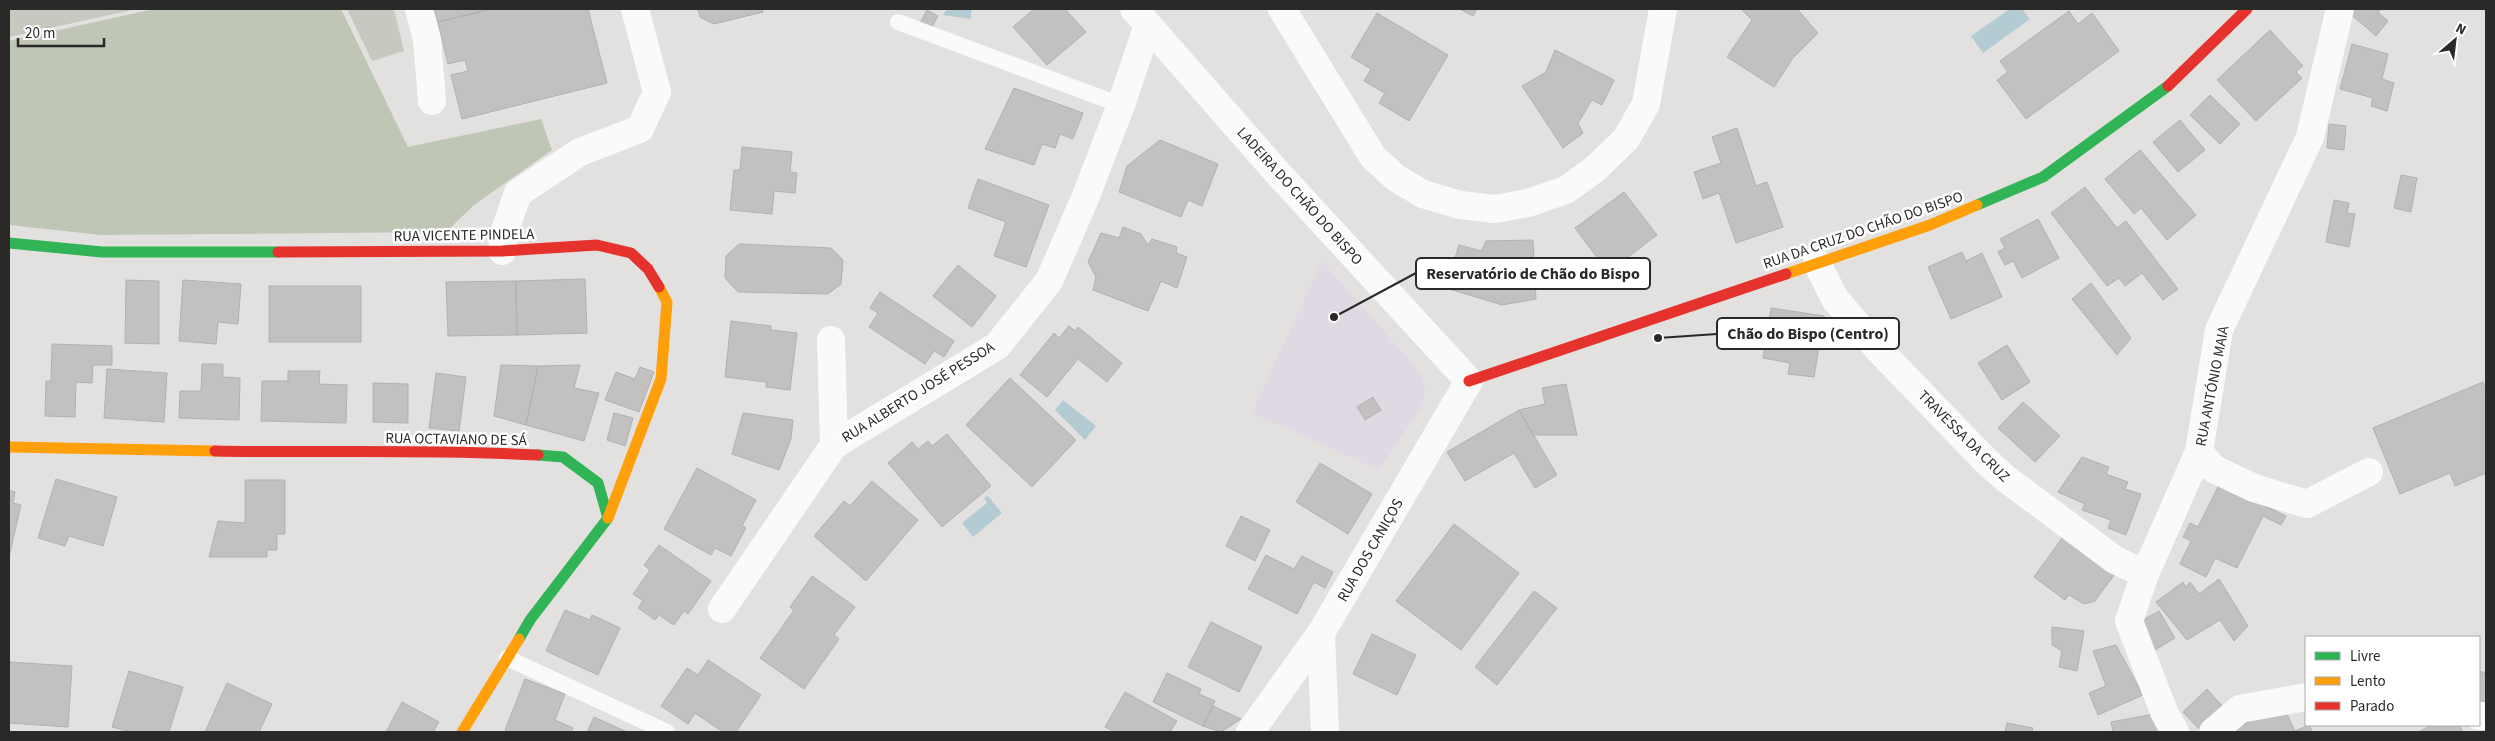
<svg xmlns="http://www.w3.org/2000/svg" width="2495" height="741" font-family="'Source Sans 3',sans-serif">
	<rect width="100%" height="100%" fill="#e3e1df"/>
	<path fill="#e0d9e3" d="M1322,261L1421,373L1425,389L1424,403L1379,470L1252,413Z"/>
	<path fill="#c6c9bf" d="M9,9H137L9,37Z
		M347,9H394L404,51L372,61Z"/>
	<path fill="#bfc6b6" d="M154,9H341L408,147L541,119L552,150L474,205L446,232L101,235L9,225V41Z"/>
	<path fill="#b3cbd3" d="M947,9H971V19L943,15Z
		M2010,9H2022L2030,19L1983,53L1971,36Z
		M1063,400L1096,426L1085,440L1055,410Z
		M988,496L1002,513L973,537L962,523L987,503L984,498Z"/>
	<path fill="#c3c1c0" stroke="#b3b1b0" d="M434,9H491L438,22Z
		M491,9H588L607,83L462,119L451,75L468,71L465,60L448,64L438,22Z
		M698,9H762L763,12L714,24L700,17Z
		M1034,9H1065L1086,32L1047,65L1013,27Z
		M1460,9H1477L1473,16Z
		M1741,9H1797L1818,33L1793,58L1774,87L1727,57L1752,20Z
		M2352,9H2379L2380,10L2366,27L2350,14Z
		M927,10L938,16L931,29L919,25Z
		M2069,11L2078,24L2092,13L2119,51L2026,119L1997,80L2008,72L2000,61Z
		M1377,13L1448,55L1409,121L1379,103L1385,93L1364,81L1371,69L1351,57Z
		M2379,13L2388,21L2376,36L2367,28Z
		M2270,30L2303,66L2296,72L2302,78L2256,121L2217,80Z
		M2352,44L2388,54L2382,79L2394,83L2387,111L2371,106L2373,98L2340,89Z
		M1555,50L1614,80L1602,105L1592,100L1578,123L1583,133L1563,148L1522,86L1546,72Z
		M1014,88L1083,113L1073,139L1060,134L1055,148L1042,144L1034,165L985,149Z
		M2210,95L2240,124L2220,144L2190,115Z
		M2180,120L2205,150L2178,172L2153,142Z
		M2329,124L2346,126L2344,150L2327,148Z
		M1737,128L1756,186L1767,182L1783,227L1736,243L1719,193L1703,199L1694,172L1721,163L1712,137Z
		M1160,140L1218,164L1202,206L1188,200L1181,217L1119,192L1127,166Z
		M742,147L792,152L790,172L797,173L795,193L774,191L772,214L730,210L734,170H740Z
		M2140,150L2196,215L2167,240L2141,208L2134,214L2105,179Z
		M2401,175L2417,178L2411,212L2394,208Z
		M978,179L1049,205L1026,267L994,256L1006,222L968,208Z
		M2085,187L2117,228L2126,221L2178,289L2163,300L2142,273L2125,286L2119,278L2107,286L2051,213Z
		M1624,192L1657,235L1608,272L1575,228Z
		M2334,200L2349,203L2347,213L2355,214L2349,247L2326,242Z
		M2038,219L2059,258L2022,278L2013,261L2005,265L1998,252L2005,248L2000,239Z
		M1123,227L1141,234L1148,245L1152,239L1177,247L1176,253L1187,257L1177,288L1161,281L1148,311L1093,290L1096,277L1088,262L1101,233L1119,238Z
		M1533,240L1536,299L1502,305L1446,288L1459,245L1481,251L1486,241Z
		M739,244L831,248L843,260L841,284L828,294L738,292L725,278L726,256Z
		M1962,252L1966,261L1982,253L2002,297L1951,319L1928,267Z
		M958,265L996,296L972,327L933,296Z
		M585,279L587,333L517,335L516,281Z
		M126,280L159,281V344L125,343Z
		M183,280L241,284L238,324L218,322L216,344L179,341Z
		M516,281L517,335L448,336L446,282Z
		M2091,283L2131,338L2117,355L2072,299Z
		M269,286H361V342H269Z
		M880,292L954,341L944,357L934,351L925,364L869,327L878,313L870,308Z
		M1771,308L1824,316L1814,377L1788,374L1790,363L1763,358Z
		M731,321L771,326V330L797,333L790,390L766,387V382L725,377Z
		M1069,326L1075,331L1078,327L1122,363L1107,382L1078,359L1047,397L1020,375L1054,333L1059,338Z
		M52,344L112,346V365H93L92,383L76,382L75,417L45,416L46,381H51Z
		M2007,345L2030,382L2002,400L1978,363Z
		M202,364H223V377L240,378L239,420L179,418L180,391H201Z
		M501,365L538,366L526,425L494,416Z
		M580,365L574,388L599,393L584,441L526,425L538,366Z
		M640,367L654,372L639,412L605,400L616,372L635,379Z
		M107,369L167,373L164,422L104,418Z
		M288,371H320L319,384L347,385L346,423L261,421L262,381H288Z
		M436,373L466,377L459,431L429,428Z
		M1010,378L1076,440L1032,487L966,425Z
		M2483,382L2486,390V473L2455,486L2450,473L2400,494L2373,428Z
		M373,383L408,384V423L373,422Z
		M1566,384L1577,435H1533L1519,410L1545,404L1542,388Z
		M1373,397L1381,410L1365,420L1357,407Z
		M2023,402L2060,436L2035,462L1998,428Z
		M1519,410L1557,475L1535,488L1514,453L1465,481L1447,452Z
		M614,413L633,418L625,446L607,440Z
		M743,413L793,420L791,439L779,470L732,454Z
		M947,434L991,486L942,527L888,463L912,442L918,449L928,441L932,446Z
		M2082,457L2109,467L2106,474L2128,482L2125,489L2141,494L2126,535L2108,528L2111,520L2082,510L2085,504L2058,492Z
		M1320,463L1372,494L1348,534L1296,502Z
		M697,468L756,500L742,526L746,528L731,556L715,548L711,555L664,529Z
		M56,479L117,497L103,546L69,536L65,546L38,538Z
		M245,480H285V534H277V550H267V557H209L218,521L245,523Z
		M872,481L918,520L866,581L814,536L844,501L850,506Z
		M2220,483L2286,516L2281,525L2263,516L2237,568L2215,558L2206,577L2180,564L2191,541L2183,537L2190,523L2198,527Z
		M9,490L15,492L13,503L21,505L9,557Z
		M1241,516L1270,530L1255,561L1226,546Z
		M1454,524L1519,573L1461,650L1396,601Z
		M2065,534L2117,571L2095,601L2084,604L2069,595L2065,600L2034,577Z
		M659,545L711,581L688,614L684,611L674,625L659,615L655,620L638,608L643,601L633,594L650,570L644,565Z
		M1266,555L1294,569L1302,556L1333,572L1325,588L1314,582L1297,614L1248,589Z
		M812,576L855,607L834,635L839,639L804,689L760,658L794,610L790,607Z
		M2219,579L2248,626L2234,641L2220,620L2187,640L2156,602L2183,582L2186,587L2190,582L2199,594Z
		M1534,591L1557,608L1497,685L1475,667Z
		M565,610L590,620L592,615L620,628L598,675L546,651Z
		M2159,611L2175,638L2155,650L2139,622Z
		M1211,622L1262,647L1239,692L1188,667Z
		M2052,627L2084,631L2077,671L2059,667L2062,651L2052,645Z
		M1372,634L1416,655L1397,695L1353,674Z
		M2116,645L2143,695L2098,715L2089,693L2106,686L2093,651Z
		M708,660L761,695L736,732H723L695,713L688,724L661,706L687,668L698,675Z
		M9,662L72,666L68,727L9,723Z
		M129,671L183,687L169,732H131L112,727Z
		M2479,671L2486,673V702L2479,700Z
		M1167,673L1201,689L1199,694L1215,701L1203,726L1153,702Z
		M525,679L565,694L555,720L573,728L571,732H510L505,730Z
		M227,683L272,704L259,732H205Z
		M2207,689L2226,710L2202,732L2183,712Z
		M1125,692L1177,721L1170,732H1115L1105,727Z
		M402,702L439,722L433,732H386Z
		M1213,706L1241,719L1221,732L1203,726Z
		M2283,706L2295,731L2309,725L2312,732H2232L2231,730Z
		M2154,714L2165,732H2113L2111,722Z
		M594,717L627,732H587Z
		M2007,723L2033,728L2032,732H2005Z
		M2432,725H2459L2463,732H2418Z"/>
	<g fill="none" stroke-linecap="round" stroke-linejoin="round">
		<path stroke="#fbfafa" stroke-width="16" d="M898,22L1121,105
			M507,658L667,732"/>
		<path stroke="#fbfafa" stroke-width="28" d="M419,9L427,40L432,101
			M1134,9L1275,170L1469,381L1321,633L1325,732
			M1282,9L1373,157L1396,178L1423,194L1460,205L1495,209L1528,203L1566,190L1595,169L1626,139L1646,104L1663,9
			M502,251L504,233L518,193L580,152L640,129L657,92L635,9
			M1817,263L1835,299L1879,350L1985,460L2005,478L2115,560L2145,574
			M831,340L834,445
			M2199,452L2214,469L2254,488L2307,504L2369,472
			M722,609L834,445L997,346L1049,281L1086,196L1121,105L1148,25
			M2479,716H2486
			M1250,732L1321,633
			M2175,732L2164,712L2129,621L2145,574L2199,452L2219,330L2310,137L2340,9
			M2213,732L2240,709L2306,697"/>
		<path stroke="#30b455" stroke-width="11" d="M1977,205L2043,177L2168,86
			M9,243L102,252H278
			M519,639L530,620L608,518L598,483L563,457L538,455"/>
		<path stroke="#ff9f0a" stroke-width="11" d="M1786,274L1930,225L1977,205
			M9,447L215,451
			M608,518L661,379L667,302L659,287
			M462,732L519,639"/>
		<path stroke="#e5322d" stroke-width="11" d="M2168,86L2247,9
			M278,252L502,251L597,245L631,253L648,269L659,287
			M1469,381L1786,274
			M215,451C323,453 431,449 538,455"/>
	</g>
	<g text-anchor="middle" stroke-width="5" stroke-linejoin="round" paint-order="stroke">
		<g font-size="15" fill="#2b2928" stroke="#fff">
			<text transform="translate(1300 196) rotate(48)" y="5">LADEIRA DO CHÃO DO BISPO</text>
			<text transform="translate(1863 230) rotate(-19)" y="5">RUA DA CRUZ DO CHÃO DO BISPO</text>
			<text transform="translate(464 235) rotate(-1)" y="5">RUA VICENTE PINDELA</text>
			<text transform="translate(2212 386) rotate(-79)" y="5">RUA ANTÓNIO MAIA</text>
			<text transform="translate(918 392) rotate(-32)" y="5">RUA ALBERTO JOSÉ PESSOA</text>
			<text transform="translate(1964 436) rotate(45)" y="5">TRAVESSA DA CRUZ</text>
			<text transform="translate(456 439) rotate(1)" y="5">RUA OCTAVIANO DE SÁ</text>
			<text transform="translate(1370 550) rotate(-60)" y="5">RUA DOS CANIÇOS</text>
		</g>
	</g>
	<path fill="none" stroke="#2b2928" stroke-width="2" d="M1334 317L1416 273M1658 338L1717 334"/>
	<g fill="#2b2928" stroke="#fff" stroke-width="2">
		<circle cx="1334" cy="317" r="5"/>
		<circle cx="1658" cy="338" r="5"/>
	</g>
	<g fill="#fff" stroke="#2b2928" stroke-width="2">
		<rect x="1416" y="258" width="234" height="31" rx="5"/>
		<rect x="1717" y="318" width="182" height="31" rx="5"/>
	</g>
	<g font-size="16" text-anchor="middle" font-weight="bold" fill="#2b2928">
		<text x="1533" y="279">Reservatório de Chão do Bispo</text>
		<text x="1808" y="339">Chão do Bispo (Centro)</text>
	</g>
	<rect width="2495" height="741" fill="none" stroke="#2b2928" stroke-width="20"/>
	<rect x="2305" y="636" width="175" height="90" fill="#ffffff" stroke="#aaa9a9"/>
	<rect x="2315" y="652" width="25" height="8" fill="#30b455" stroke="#aaa9a9"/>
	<text x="2350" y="661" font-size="15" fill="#2b2928">Livre</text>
	<rect x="2315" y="677" width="25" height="8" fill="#ff9f0a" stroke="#aaa9a9"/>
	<text x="2350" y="686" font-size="15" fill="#2b2928">Lento</text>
	<rect x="2315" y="702" width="25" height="8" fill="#e5322d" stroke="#aaa9a9"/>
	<text x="2350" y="711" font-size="15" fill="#2b2928">Parado</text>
	<g transform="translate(2455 40) rotate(28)" stroke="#ffffff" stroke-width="4" paint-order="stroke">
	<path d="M0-4L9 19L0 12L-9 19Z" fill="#2b2928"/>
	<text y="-8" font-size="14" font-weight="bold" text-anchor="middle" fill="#2b2928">N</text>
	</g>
	<path d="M18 38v8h86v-8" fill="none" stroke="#2b2928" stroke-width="2.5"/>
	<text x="25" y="38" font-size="15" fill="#2b2928" stroke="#ffffff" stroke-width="4" paint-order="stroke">20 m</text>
</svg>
